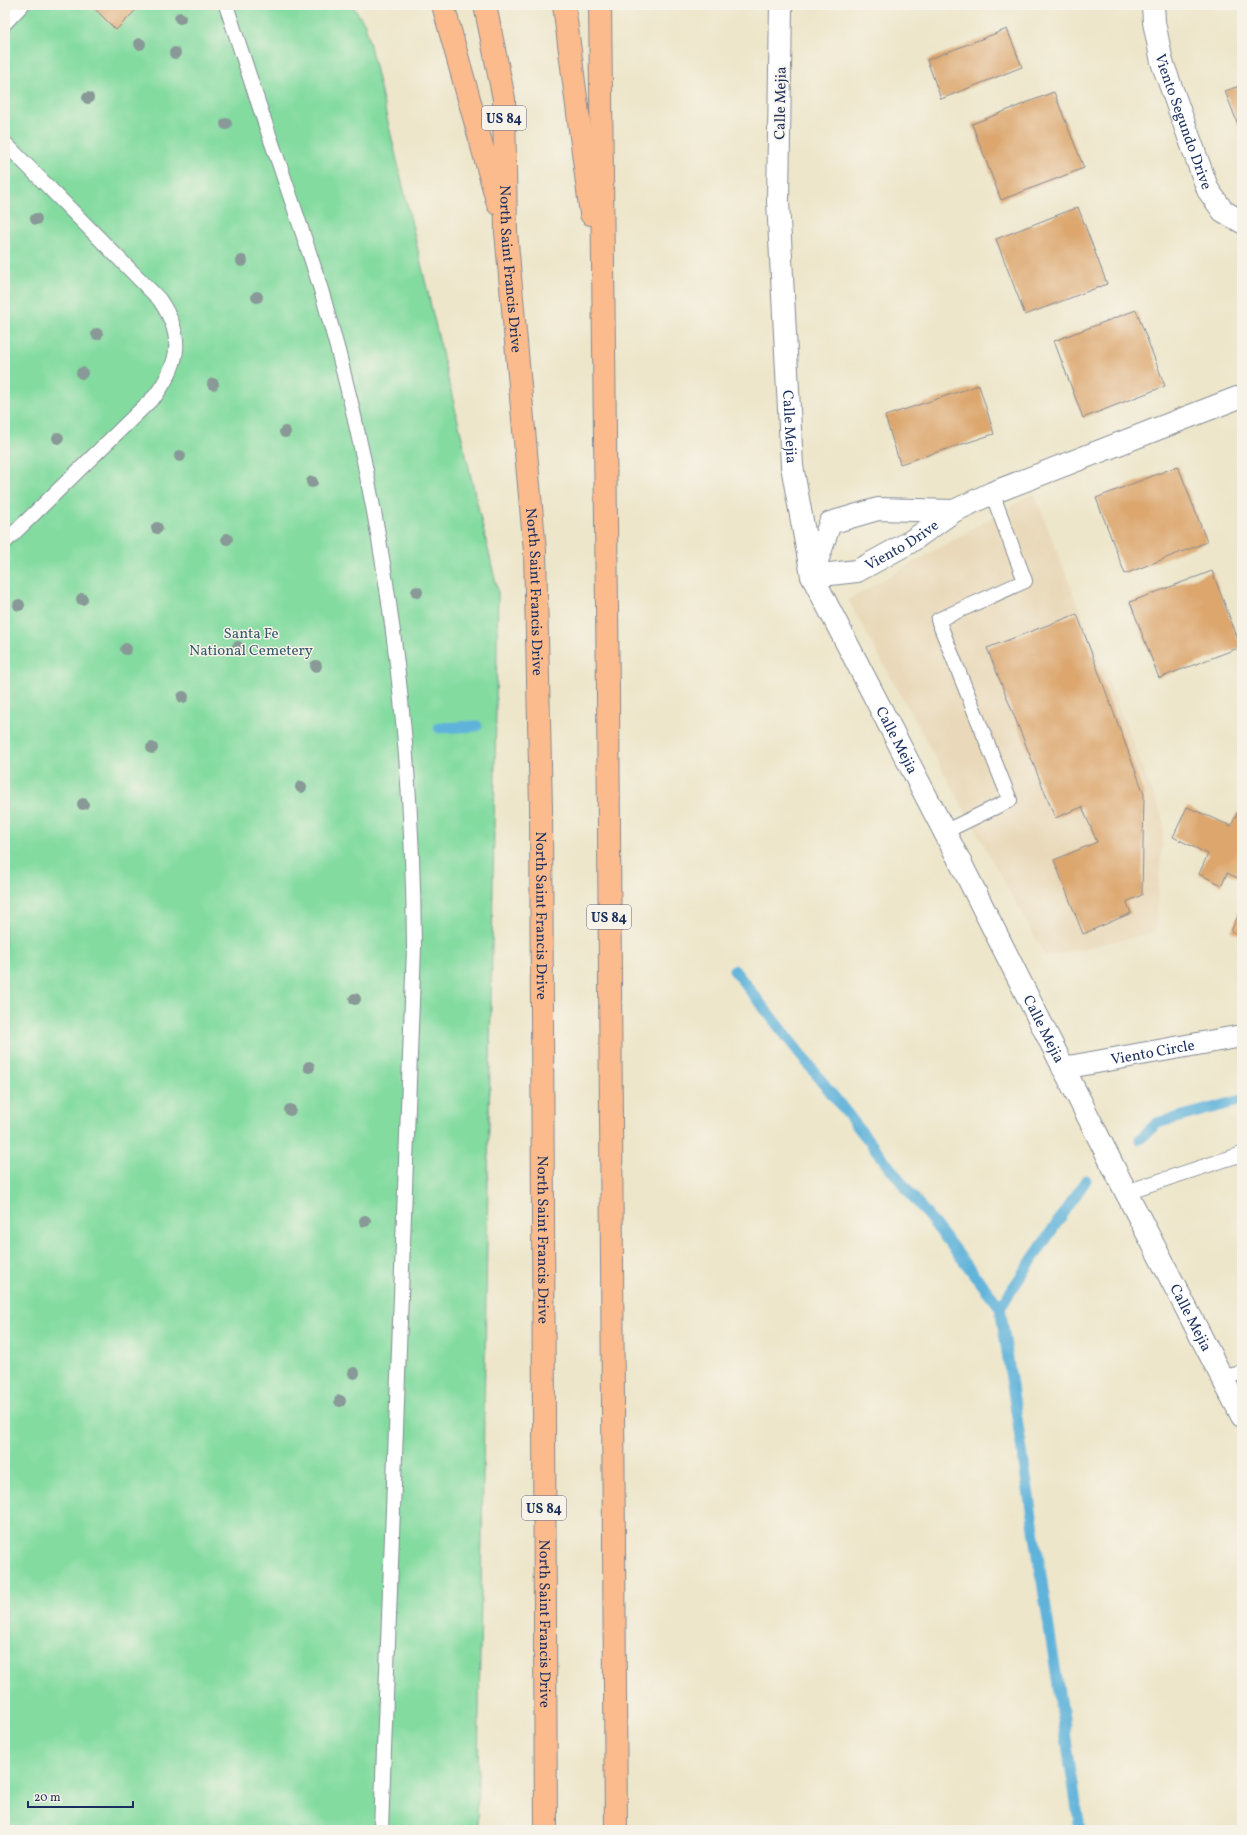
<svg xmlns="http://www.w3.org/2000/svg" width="1247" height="1835" font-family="Vollkorn,serif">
	<rect width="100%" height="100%" fill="#f7f3e8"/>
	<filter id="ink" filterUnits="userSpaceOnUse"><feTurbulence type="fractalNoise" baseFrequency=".025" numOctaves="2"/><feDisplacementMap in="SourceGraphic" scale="8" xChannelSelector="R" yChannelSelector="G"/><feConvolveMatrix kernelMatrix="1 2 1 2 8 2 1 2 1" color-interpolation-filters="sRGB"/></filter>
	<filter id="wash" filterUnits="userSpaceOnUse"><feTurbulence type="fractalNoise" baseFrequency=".012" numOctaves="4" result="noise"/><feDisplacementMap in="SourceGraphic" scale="16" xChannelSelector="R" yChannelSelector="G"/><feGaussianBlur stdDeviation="0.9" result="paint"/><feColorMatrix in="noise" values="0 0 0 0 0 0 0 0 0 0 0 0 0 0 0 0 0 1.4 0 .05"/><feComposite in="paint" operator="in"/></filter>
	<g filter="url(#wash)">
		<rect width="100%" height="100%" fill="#ede6ca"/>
		<path fill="#e9d9ba" d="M1034,493L1164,822L1155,932L1046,957L848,600Z"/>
		<path fill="#83dba0" stroke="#4f857f" d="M5,5H352L365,24L498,592L477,1830H5Z"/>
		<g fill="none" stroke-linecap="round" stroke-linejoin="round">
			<path stroke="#5eb2da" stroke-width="11" d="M439,728L477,726
				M734,970L1000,1307L1080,1830
				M1140,1139L1157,1123L1242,1100
				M1000,1307L1086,1180"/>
		</g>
		<g id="blocks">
			<path fill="#dca66d" d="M91,5H141L116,30Z
				M1007,29L1022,67L941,99L927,60Z
				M1242,85V135L1225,91Z
				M1054,92L1084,168L1001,200L972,124Z
				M1078,207L1107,284L1025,315L996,239Z
				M1136,310L1165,386L1083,418L1054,341Z
				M979,385L994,434L900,464L885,416Z
				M1178,466L1207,542L1125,574L1096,498Z
				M1212,571L1241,647L1159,678L1130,602Z
				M1077,614L1144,794L1142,895L1126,902L1131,913L1083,934L1054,860L1097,842L1082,807L1055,818L987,648Z
				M1187,807L1231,826L1237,813L1242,815V880L1227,873L1222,885L1199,874L1208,854L1173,837Z
				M1242,907V936L1231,931Z"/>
		</g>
	</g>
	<g filter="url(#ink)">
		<use href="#blocks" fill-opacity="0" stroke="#848a94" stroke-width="1"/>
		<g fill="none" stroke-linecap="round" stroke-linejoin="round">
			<g stroke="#848a94" stroke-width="16">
				<path id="service" d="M226,5C244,59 261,113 280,166C295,211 311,255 324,300C385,511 413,729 414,948L381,1830
					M5,23L22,5
					M5,143L159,299C184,335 181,360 156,395L5,542
					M944,832L1010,800L938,620L1025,581L992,493
					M1126,1192L1242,1154
					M1222,1377L1242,1373"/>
			</g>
			<g stroke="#848a94" stroke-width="24">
				<g id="minor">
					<path id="s1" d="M781,5L778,201L792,466L812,576L957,856L1126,1192L1242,1416"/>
					<path id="s2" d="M1153,5L1154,22L1162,62L1208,190L1223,211L1242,222"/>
					<path id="s3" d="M954,511L878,509L830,523L812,576L857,571L910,542L954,511L992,493L1237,398"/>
					<path id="s4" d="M1063,1068L1242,1036"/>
				</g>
			</g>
			<g stroke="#848a94" stroke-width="24">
				<g id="motorway">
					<path d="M443,5L498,204"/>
					<path id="s5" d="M485,5L504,99L506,232L535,551L541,807L546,1830"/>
					<path d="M564,5L591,214"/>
					<path d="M600,5L608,693L616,1830"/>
				</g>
			</g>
			<use href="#service" stroke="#fff" stroke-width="14"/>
			<use href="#minor" stroke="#fff" stroke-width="22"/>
			<use href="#motorway" stroke="#fbbb8d" stroke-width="22"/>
		</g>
		<g fill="#889997">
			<circle cx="180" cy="18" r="6"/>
			<circle cx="140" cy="44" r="6"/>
			<circle cx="175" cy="53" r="6"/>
			<circle cx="88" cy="98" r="6"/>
			<circle cx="226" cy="124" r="6"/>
			<circle cx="36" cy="219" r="6"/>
			<circle cx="242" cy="261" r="6"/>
			<circle cx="257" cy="297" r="6"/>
			<circle cx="97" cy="334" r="6"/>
			<circle cx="82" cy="373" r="6"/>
			<circle cx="213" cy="384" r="6"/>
			<circle cx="285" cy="432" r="6"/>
			<circle cx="58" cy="438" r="6"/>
			<circle cx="180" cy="456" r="6"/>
			<circle cx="312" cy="482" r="6"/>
			<circle cx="157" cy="528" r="6"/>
			<circle cx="227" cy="539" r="6"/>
			<circle cx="417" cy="592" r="6"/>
			<circle cx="82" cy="599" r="6"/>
			<circle cx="19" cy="605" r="6"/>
			<circle cx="238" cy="647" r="6"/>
			<circle cx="126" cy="649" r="6"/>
			<circle cx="316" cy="666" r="6"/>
			<circle cx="183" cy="697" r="6"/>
			<circle cx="152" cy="748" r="6"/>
			<circle cx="301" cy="787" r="6"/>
			<circle cx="83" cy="804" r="6"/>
			<circle cx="355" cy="999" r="6"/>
			<circle cx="309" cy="1067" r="6"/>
			<circle cx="290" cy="1110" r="6"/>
			<circle cx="365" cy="1221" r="6"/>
			<circle cx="354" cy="1373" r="6"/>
			<circle cx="340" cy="1401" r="6"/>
		</g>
	</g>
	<g text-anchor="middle" stroke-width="3" stroke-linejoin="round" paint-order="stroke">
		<g fill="#f7f3e8" stroke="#5d6a87" stroke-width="1">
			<rect x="482" y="106" width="44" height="24" rx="3"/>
			<rect x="587" y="905" width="44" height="24" rx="3"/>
			<rect x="522" y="1496" width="44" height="24" rx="3"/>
		</g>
		<g font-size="14" font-weight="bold" fill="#1b2f5e">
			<text x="504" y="123">US 84</text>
			<text x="609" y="922">US 84</text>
			<text x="544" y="1513">US 84</text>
		</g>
		<g font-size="15" fill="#1b2f5e" stroke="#f7f3e8">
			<text transform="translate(780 103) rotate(-89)" y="5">Calle Mejia</text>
			<text dy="5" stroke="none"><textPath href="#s2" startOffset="121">Viento Segundo Drive</textPath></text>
			<text dy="5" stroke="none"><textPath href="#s5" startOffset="266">North Saint Francis Drive</textPath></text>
			<text dy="5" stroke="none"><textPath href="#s1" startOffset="422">Calle Mejia</textPath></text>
			<text dy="5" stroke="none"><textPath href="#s3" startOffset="279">Viento Drive</textPath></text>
			<text dy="5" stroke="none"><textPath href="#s5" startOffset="590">North Saint Francis Drive</textPath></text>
			<text dy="5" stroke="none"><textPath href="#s1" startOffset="758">Calle Mejia</textPath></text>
			<text dy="5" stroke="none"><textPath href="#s5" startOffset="914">North Saint Francis Drive</textPath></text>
			<text dy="5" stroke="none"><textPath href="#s1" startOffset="1082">Calle Mejia</textPath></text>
			<text dy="5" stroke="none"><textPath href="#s4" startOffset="91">Viento Circle</textPath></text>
			<text dy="5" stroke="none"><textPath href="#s5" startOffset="1238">North Saint Francis Drive</textPath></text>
			<text dy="5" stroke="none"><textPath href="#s1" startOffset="1406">Calle Mejia</textPath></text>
			<text dy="5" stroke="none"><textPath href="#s5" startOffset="1622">North Saint Francis Drive</textPath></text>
		</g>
		<g font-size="15" fill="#355a6e" stroke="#f7f3e8">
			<text x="251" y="638">Santa Fe<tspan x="251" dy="17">National Cemetery</tspan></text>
		</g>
	</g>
	<rect width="1247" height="1835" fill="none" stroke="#f7f3e8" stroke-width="20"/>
	<path d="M28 1801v6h105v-6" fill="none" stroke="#1b2f5e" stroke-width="2"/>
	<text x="34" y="1801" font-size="12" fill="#1b2f5e" stroke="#f7f3e8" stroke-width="3" paint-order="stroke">20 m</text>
</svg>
